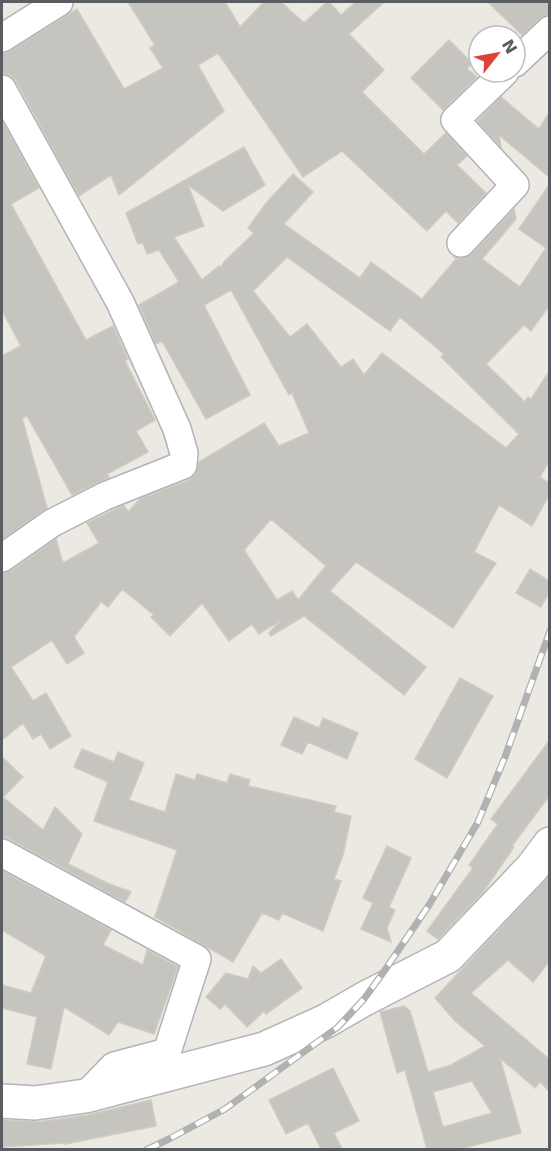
<svg xmlns="http://www.w3.org/2000/svg" width="551" height="1151" font-family="'DejaVu Sans',sans-serif">
	<rect width="100%" height="100%" fill="#ebe9e1"/>
	<path fill="#c6c4be" stroke="#cfcbc0" stroke-width="1.5" fill-rule="evenodd" d="M128,2H225L240,27L264,2H281L304,23L327,2H329L341,15L356,2H384L349,34L384,70L362,92L424,154L446,133L467,156L457,165L486,193L458,223L446,211L427,231L342,151L303,177L218,53L198,65L224,111L119,195L111,175L79,196L16,81L10,75L2,73V54L10,51L77,9L124,89L163,68L150,48L155,45Z
		M488,2H549V15H546L539,19L522,35Z
		M449,40L472,63L467,69L477,77L443,110L411,78Z
		M501,97L539,129L549,113V177L499,135L501,147L477,121Z
		M2,121L39,188L11,204L86,340L113,326L128,359L125,361L155,420L136,431L148,452L107,474L109,477L72,495L27,416L22,418L47,508L2,539V356L21,346L2,310Z
		M244,147L265,185L223,211L188,185L204,226L174,237L202,280L219,266L220,268L225,261L254,233L248,228L267,202L293,174L313,192L284,224L360,278L371,262L422,299L456,259L454,257L458,258H465L472,254L514,209L516,219L482,259L520,287L546,248L519,229L549,185V306L531,331L524,325L486,364L525,402L528,397L531,399L549,372V461L540,477L549,483V495L532,526L499,505L474,552L496,563L453,628L356,562L330,591L426,667L404,695L304,616L271,636L269,633L281,620L259,634L252,624L229,641L202,603L170,636L151,617L154,615L122,589L108,607L101,602L74,637L84,653L67,664L52,640L11,667L33,701L46,693L71,736L50,749L41,734L33,739L23,723L2,740V573L11,571L56,539L63,563L99,543L87,523L124,505L128,512L140,499L189,480L196,474L199,462L264,423L279,446L309,433L292,393L289,395L231,290L204,305L250,395L206,419L162,341L156,344L139,305L179,282L159,250L147,254L143,243L138,244L126,213ZM287,257L390,331L400,317L444,354L441,357L519,434L506,448L382,353L364,375L353,359L341,367L307,324L290,337L253,291ZM271,519L326,566L298,600L292,591L277,600L244,550Z
		M530,569L549,581V592L541,607L516,593Z
		M460,678L493,696L447,778L415,759Z
		M294,717L319,728L323,718L358,733L347,759L308,742L302,754L281,745Z
		M549,741V796L512,846L514,847L483,892L438,939L427,931L473,868L469,865L498,824L491,819Z
		M82,749L114,762L118,752L144,763L129,800L165,812L176,774L195,780L197,774L227,783L230,774L250,780L248,786L336,806L334,812L351,816L343,855L334,879L341,881L323,931L282,913L279,920L262,913L233,962L155,917L177,850L94,821L108,782L74,767Z
		M2,757L23,777L3,797L43,830L55,807L82,834L68,864L107,883L131,892L125,902L10,839L2,837Z
		M387,846L411,858L389,907L395,910L387,928L391,942L361,929L373,903L363,898Z
		M2,871L111,930L103,945L143,965L147,950L178,967L154,1034L118,1022L109,1035L64,1007L51,1069L27,1064L37,1017L2,1008V985L31,993L46,956L2,930Z
		M549,876V962L533,982L508,960L471,993L549,1059V1091L540,1082L535,1088L500,1058L521,1133L460,1149H427L405,1070L397,1073L380,1012L404,1006L410,1011L428,1072L451,1065L485,1046L455,1021L435,998ZM472,1081L492,1113L443,1127L433,1092Z
		M281,959L302,988L266,1014L264,1011L247,1027L225,1004L220,1009L206,997L226,973L248,979L253,966L261,973Z
		M333,1068L359,1121L334,1133L342,1149H321L308,1123L286,1134L269,1100Z
		M151,1100L156,1126L65,1144V1143L2,1147V1120L38,1122L88,1115Z"/>
	<g fill="none" stroke-linecap="round" stroke-linejoin="round">
		<g stroke="#b2b3b8" stroke-width="30">
			<path id="street" d="M2,38L59,2
				M515,63L550,30
				M2,89L120,302L177,429L184,453L183,465L105,496L52,523L2,558
				M461,243L515,185L455,120L505,72
				M2,853L197,959L167,1052L114,1066L85,1096"/>
		</g>
		<g stroke="#b3b5bb" stroke-width="36">
			<path id="secondary" d="M2,1101L35,1103L85,1096L264,1049L326,1021L364,999L448,956L532,868L550,844"/>
		</g>
		<use href="#street" stroke="#fff" stroke-width="27"/>
		<use href="#secondary" stroke="#fff" stroke-width="33"/>
		<g stroke="#b0b1b1" stroke-width="7">
			<path id="rail" d="M146,1150L169,1139L225,1109L338,1027L364,999L385,970L429,905L478,822L505,757L550,631"/>
		</g>
		<use href="#rail" stroke="#fff" stroke-width="4.5" stroke-dasharray="14" stroke-linecap="butt"/>
	</g>
	<rect width="551" height="1151" fill="none" stroke="#595d61" stroke-width="6"/>
	<g transform="translate(497 54) rotate(59)"><circle r="28" fill="#ffffff" stroke="#bdbec0" stroke-width="1.5"/>
	<path d="M0-4.5L10 22L0 15L-10 22Z" fill="#dc4536"/>
	<text y="-9" font-size="16" font-weight="bold" text-anchor="middle" fill="#595d61">N</text>
	</g>
</svg>
